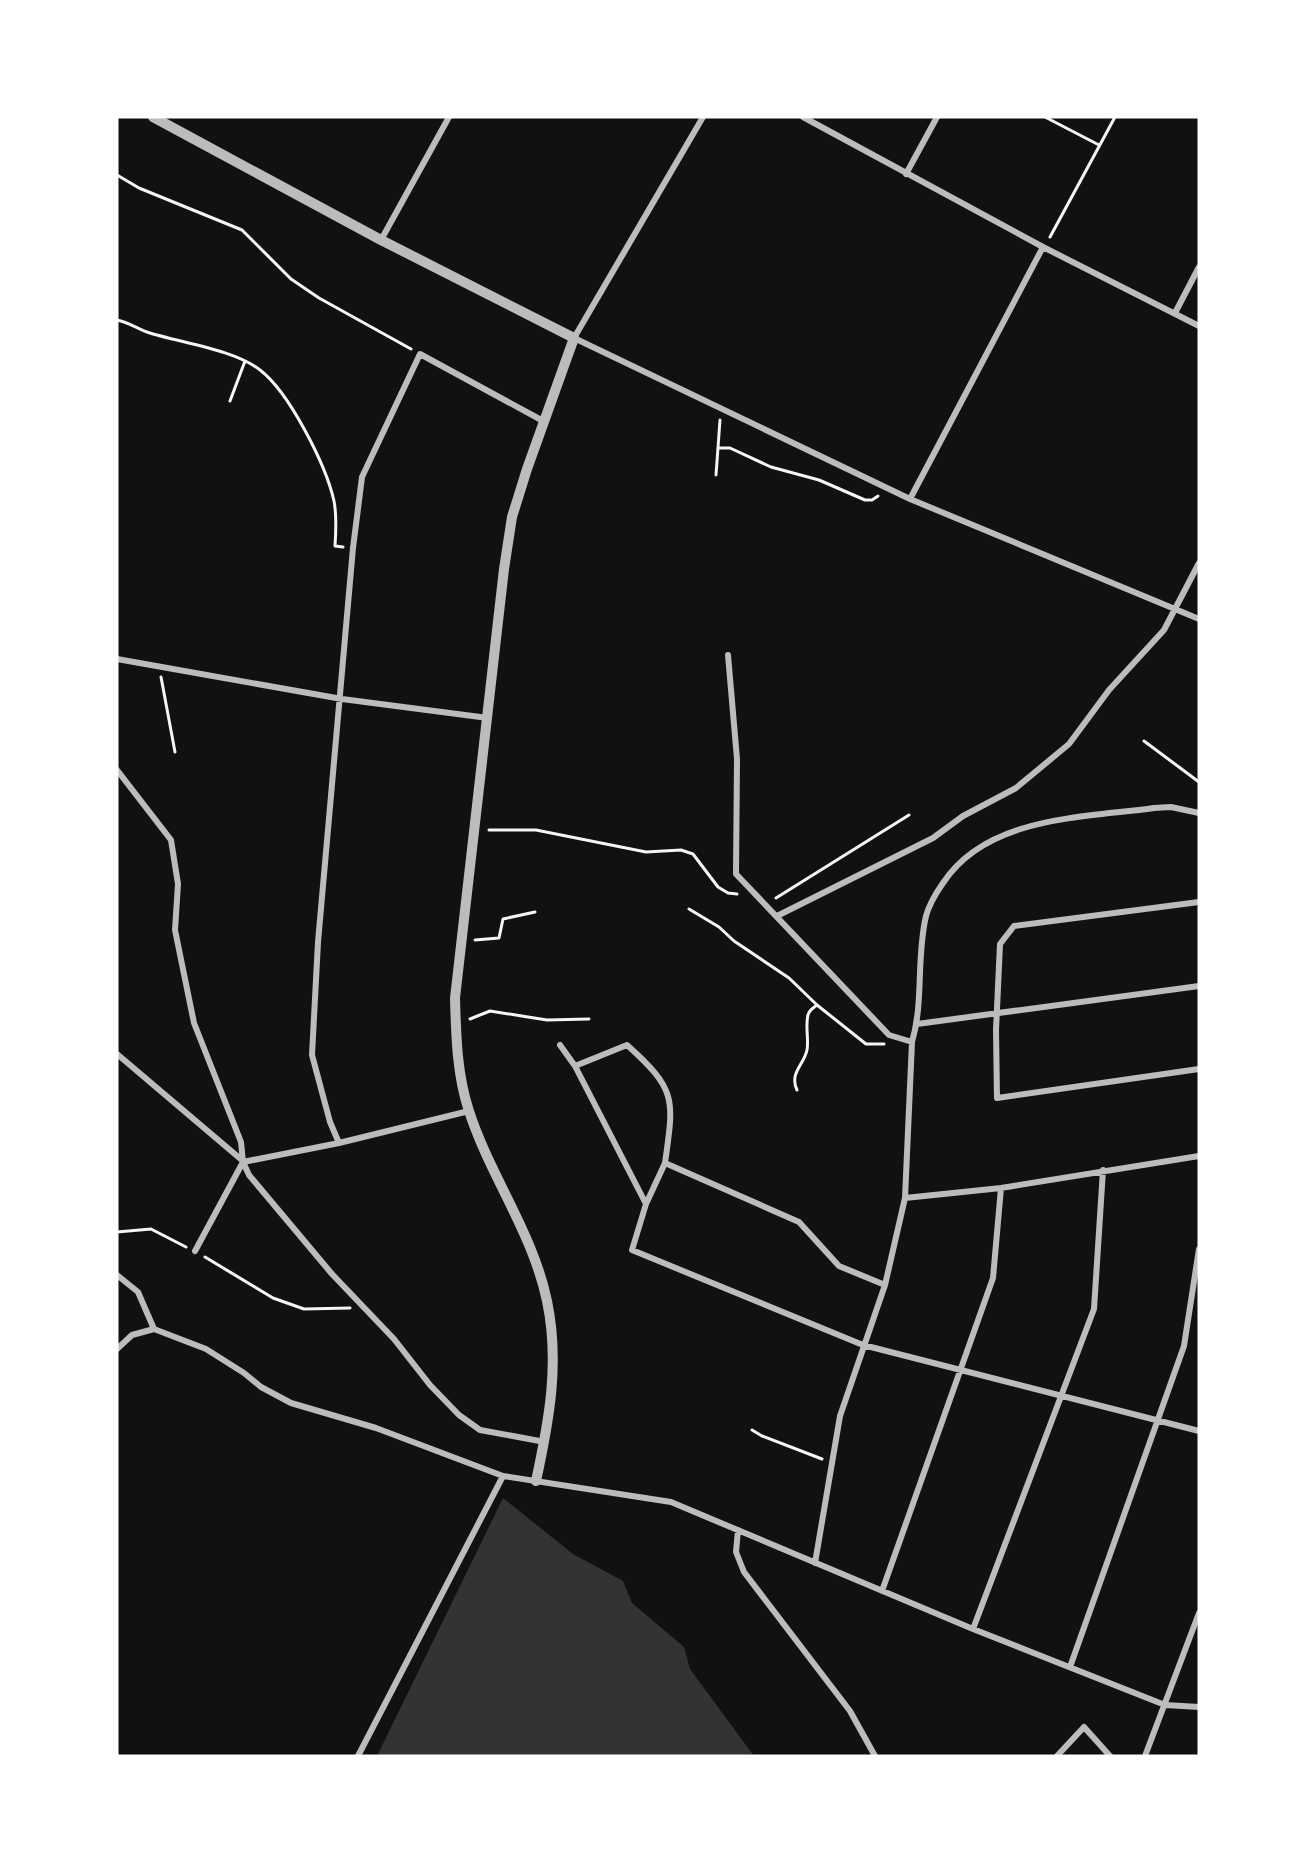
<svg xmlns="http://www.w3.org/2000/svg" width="1316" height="1873" font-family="'DM Sans',sans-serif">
	<rect width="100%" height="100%" fill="#111"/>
	<path fill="#333" d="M503,1498L573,1554L623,1581L632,1603L684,1647L690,1669L754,1756H377Z"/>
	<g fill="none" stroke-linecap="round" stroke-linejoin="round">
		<path stroke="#f5f5f5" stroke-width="3" d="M1045,117L1099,145
			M117,175L139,188L242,230L291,279L319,298L411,349
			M1050,237L1115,117
			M117,320C127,322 137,328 147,332C180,343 233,349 260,370C289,392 326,465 334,501C337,516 336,531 335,546L343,547
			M230,401L245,361
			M718,448H730L771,467L819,480L865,500H872L878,496
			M716,475L720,420
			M161,677L175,752
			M1144,741L1199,782
			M489,830H536L646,852L681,850L693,854L718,887L728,893L737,894
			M776,898L909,815
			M689,909L719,927L734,941L789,978L817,1005L866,1044H884
			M475,940L499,938L503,919L535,912
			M470,1019L490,1011L547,1020L589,1019
			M797,1090C789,1073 804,1065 807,1050C809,1039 805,1026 808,1015C809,1010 813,1008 817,1005
			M117,1232L151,1229L186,1247
			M205,1257L273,1298L304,1309L350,1308
			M752,1430L762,1436L822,1459"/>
		<path stroke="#bcbcbc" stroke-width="6" d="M703,117L574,338L910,499L1199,619
			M803,117L1043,247L1199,326
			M906,174L937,117
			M381,240L449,117
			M1175,313L1199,267
			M910,499L1043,247
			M728,655L737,759L736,874L889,1035L912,1042
			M117,659L342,699L488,718
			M117,770L171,840L178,884L175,930L194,1023L241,1142L243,1162L249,1175L332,1274L394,1339L430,1385L459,1415L480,1430L545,1442
			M1199,902L1014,926L1000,944L996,1030L997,1098L1199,1069
			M777,916L933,838L963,816L1016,788L1069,744L1109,690L1164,630L1199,563
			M917,1024L1199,986
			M560,1045L575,1066L627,1045C677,1090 674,1099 665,1163L799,1222L839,1266L885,1285
			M117,1054L243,1161
			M575,1066L646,1204L665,1163
			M339,1143L330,1122L312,1055L318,942L353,548L362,477L420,354L545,422
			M243,1162L339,1143L469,1111
			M905,1198L1001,1188L1199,1156
			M646,1204L632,1250L863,1345L1199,1431
			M195,1251L243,1162
			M117,1275L138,1292L154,1329
			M117,1349L132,1335L154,1329L206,1349L244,1373L261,1387L291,1403L376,1428L503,1476L671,1502L973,1629L1165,1705L1199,1707
			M738,1530L736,1552L744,1572L850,1711L875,1756
			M815,1563L840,1416L885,1285L905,1198L912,1042C924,1001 916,958 926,916C929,905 936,893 943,883C987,816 1083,818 1154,808L1171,807L1199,813
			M882,1591L993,1278L1001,1188
			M973,1629L1094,1309L1103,1170
			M1070,1667L1184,1346L1199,1249
			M358,1756L503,1476
			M1057,1756L1084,1727L1110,1756
			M1145,1756L1199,1613"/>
		<path stroke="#bcbcbc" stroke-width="10" d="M153,117L381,240L574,338L527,469L512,517L504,569L455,998C456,1036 457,1075 469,1111C490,1176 533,1233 547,1301C560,1363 549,1421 536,1481"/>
	</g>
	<rect width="1316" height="1873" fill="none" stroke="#ffffff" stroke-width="237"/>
</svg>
